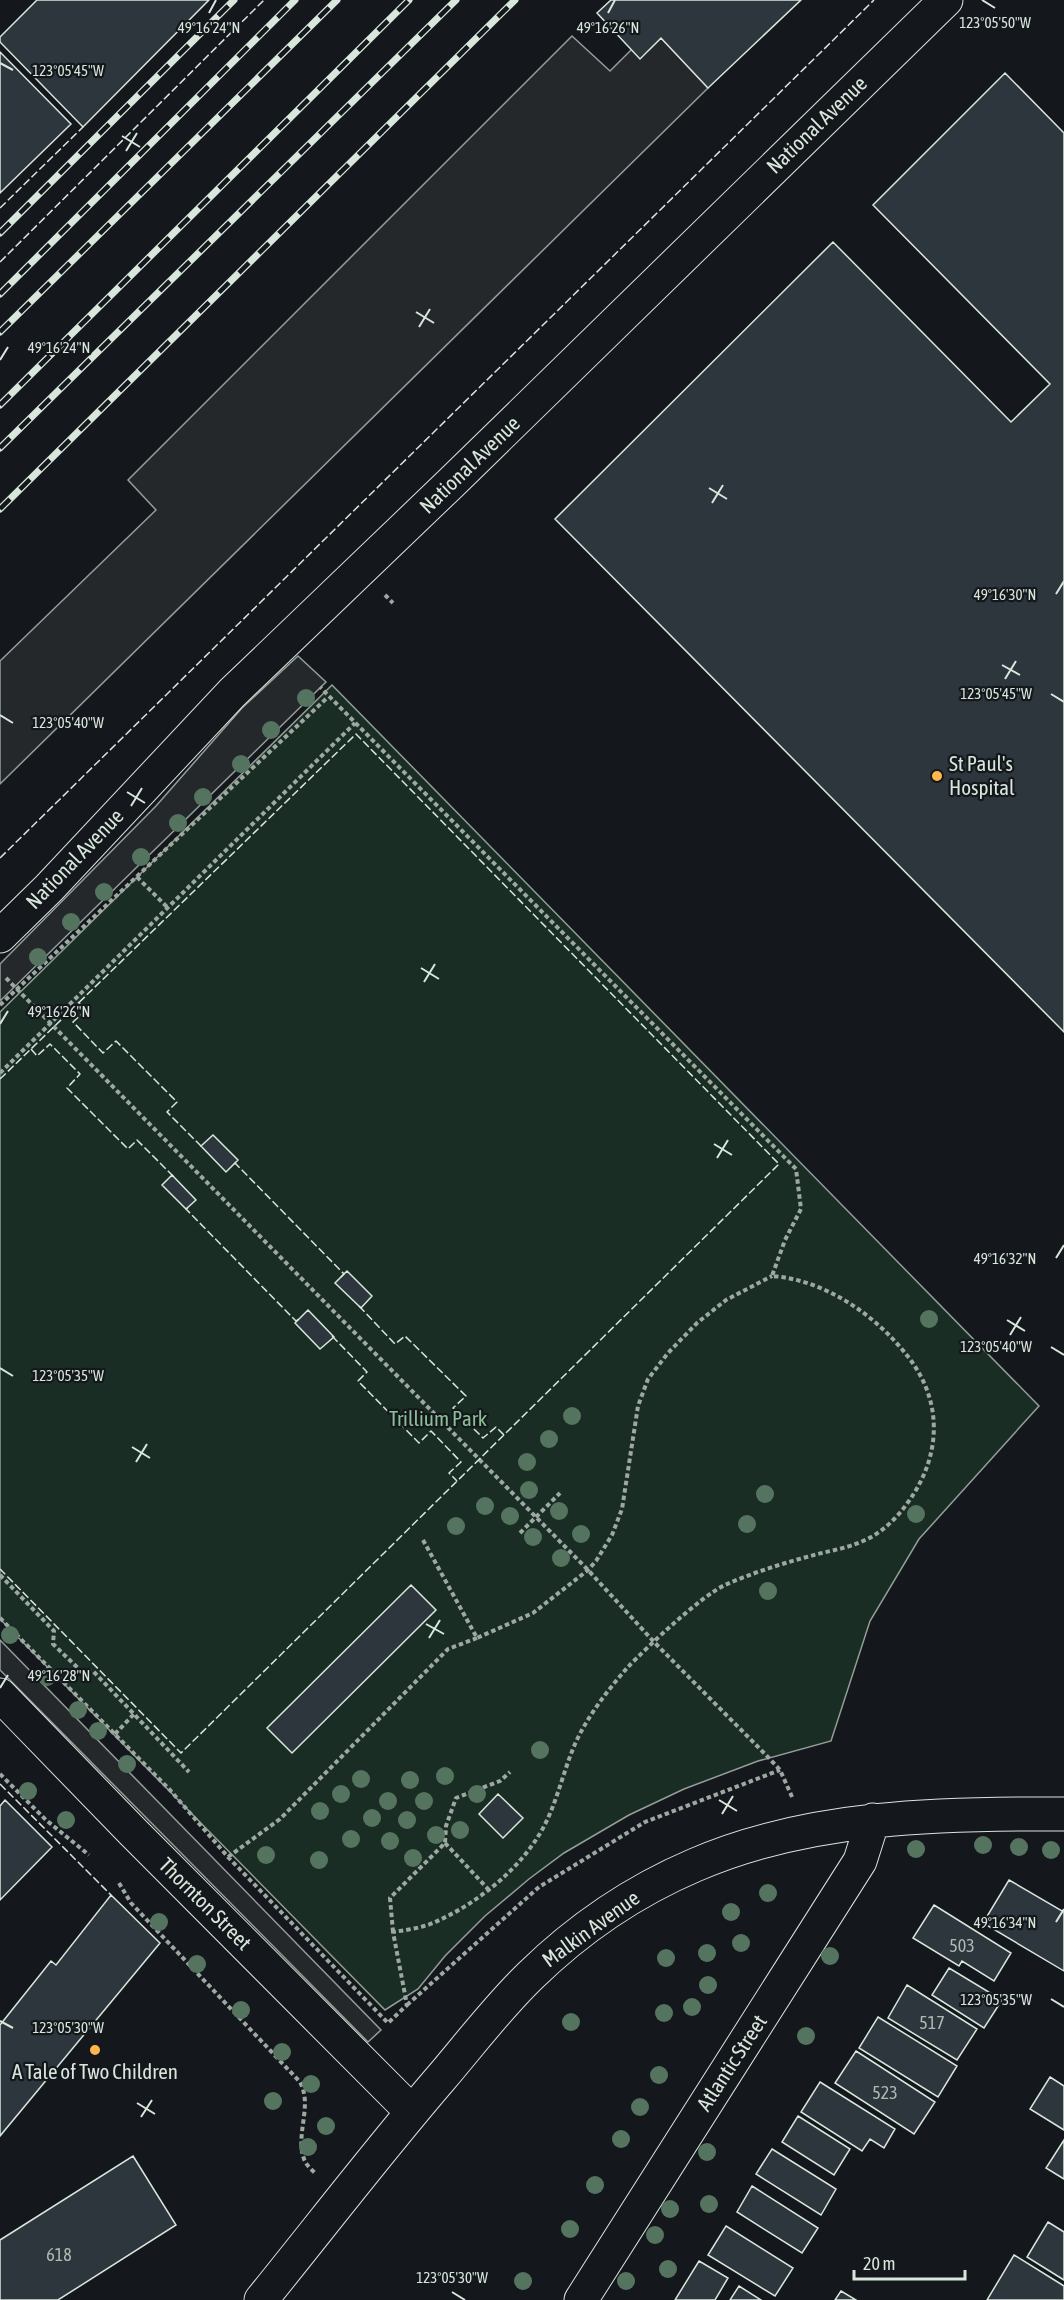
<svg xmlns="http://www.w3.org/2000/svg" width="1064" height="2300" font-family="'Asap Condensed',sans-serif">
	<rect width="100%" height="100%" fill="#14181c"/>
	<path fill="#1a2d24" stroke="#939e99" stroke-width="1.5" d="M332,685L1039,1406L919,1539L870,1621L831,1741L758,1761L684,1789L629,1815L564,1853L529,1879L485,1916L445,1956L418,1989L385,2010L0,1619V1012Z"/>
	<path fill="#24282b" stroke="#939e99" stroke-width="1.5" d="M572,36L610,71L632,49L640,58L661,38L708,88L0,784V661L156,510L128,480Z
		M298,656L326,682L0,1001V964L156,806L242,708Z
		M0,1640L381,2030L368,2042L0,1670Z"/>
	<path fill="#2c363c" stroke="#d8e6dc" stroke-width="1.5" d="M37,0H209L83,127L0,42V37Z
		M611,0H801L708,88L661,38L640,59L597,13Z
		M0,52L71,124L0,193Z
		M1005,73L1064,133V1032L555,519L833,242L1011,422L1050,384L873,205Z
		M213,1135L238,1160L226,1172L201,1146Z
		M172,1175L196,1200L186,1209L162,1185Z
		M347,1271L372,1296L361,1308L335,1283Z
		M308,1310L334,1337L320,1349L295,1323Z
		M411,1585L436,1610L292,1753L267,1728Z
		M498,1794L523,1818L503,1838L479,1814Z
		M5,1800L52,1847L0,1900V1806Z
		M1009,1880L1064,1912V1971L983,1923Z
		M111,1895L160,1943L0,2136V2025L51,1961L56,1965Z
		M934,1905L1011,1953L994,1981L962,1961L959,1966L913,1938Z
		M949,1968L1002,2000L984,2028L932,1995Z
		M907,1985L977,2029L957,2060L888,2018Z
		M878,2017L957,2066L938,2097L859,2048Z
		M856,2051L935,2102L914,2134L835,2083Z
		M1050,2077L1064,2086V2130L1030,2109Z
		M820,2082L895,2129L884,2148L870,2139L862,2151L801,2112Z
		M798,2116L850,2149L834,2175L782,2142Z
		M1064,2140V2179L1046,2168Z
		M772,2149L836,2189L821,2215L756,2174Z
		M133,2156L176,2225L58,2300H0V2240Z
		M752,2186L818,2228L802,2253L737,2212Z
		M1048,2222L1064,2232V2280L1027,2257Z
		M726,2226L793,2268L775,2296L708,2255Z
		M1014,2255L1064,2286V2300H987Z
		M699,2261L728,2278L715,2300H675Z
		M739,2286L761,2300H730Z
		M841,2291L856,2300H835Z"/>
	<g fill="none" stroke-linecap="round" stroke-linejoin="round">
		<g stroke="#d8e6dc" stroke-width="35">
			<path id="minor" d="M0,936L49,888L232,693L451,483L946,0
				M0,1695L133,1832L412,2112
				M261,2300C321,2226 379,2150 441,2078C470,2044 497,2008 530,1976C577,1930 634,1891 695,1865C807,1816 943,1813 1064,1814
				M581,2300L853,1872L860,1861L873,1820"/>
		</g>
		<path stroke="#9da8a2" stroke-width="4" stroke-dasharray="4.5 3" stroke-linecap="butt" d="M385,595L393,603
			M137,877L168,908
			M6,978L588,1570L655,1643L767,1756L780,1770L793,1799
			M0,1005L328,697
			M0,1073L355,723
			M520,1533L560,1493
			M423,1540L477,1638L533,1613L588,1570L596,1561L612,1535L622,1509L638,1406L648,1379L668,1353L697,1323L726,1300L772,1276
			M0,1575L54,1631L53,1644L80,1670L93,1671L189,1772
			M0,1618L170,1790L228,1857L388,2023L407,2005L393,1932C406,1930 421,1928 433,1923C474,1905 515,1874 539,1835C556,1808 562,1774 575,1744C587,1717 607,1691 627,1668C647,1647 701,1596 725,1585C754,1572 787,1562 818,1554C833,1550 848,1548 863,1541C880,1534 895,1520 906,1505C940,1460 945,1405 909,1358C877,1316 826,1280 772,1276L785,1240L801,1209L796,1169L320,687
			M115,1734L134,1714
			M0,1774L46,1820L89,1855
			M445,1843L489,1890
			M228,1857L280,1819L448,1649L477,1638
			M119,1883L131,1903L300,2082C313,2106 295,2134 304,2159C306,2165 312,2170 316,2174
			M393,1932L390,1898L445,1843L446,1826L456,1798L500,1781L510,1772
			M407,2005L539,1887L645,1822L780,1770"/>
		<use href="#minor" stroke="#14181c" stroke-width="33"/>
		<g stroke="#d8e6dc" stroke-width="7">
			<path id="rail" d="M0,233L234,0
				M0,294L295,0
				M0,332L337,0
				M0,405L409,0
				M0,448L456,0
				M0,509L515,0"/>
		</g>
		<use href="#rail" stroke="#14181c" stroke-width="4.5" stroke-dasharray="14" stroke-linecap="butt"/>
		<path stroke="#d8e6dc" stroke-width="1.5" stroke-dasharray="8 3" stroke-linecap="butt" d="M0,208L83,127
			M0,262L264,0
			M0,858L874,0
			M78,1002L86,1010L73,1022L103,1053L116,1041L177,1102L167,1112L202,1147
			M31,1049L37,1056L50,1044L80,1074L67,1088L128,1149L137,1140L175,1178
			M0,1079L356,734L779,1164L181,1753L0,1569
			M234,1164L235,1163L344,1274L341,1277
			M188,1208L186,1209L290,1315L296,1321L299,1319
			M359,1306L395,1344L405,1336L466,1396L453,1408L483,1438L496,1427L504,1435
			M332,1336L367,1372L358,1381L419,1443L431,1431L461,1462L449,1473L457,1481
			M0,1784L111,1895"/>
	</g>
	<g fill="#55745f">
		<circle cx="306" cy="698" r="9"/>
		<circle cx="271" cy="730" r="9"/>
		<circle cx="241" cy="764" r="9"/>
		<circle cx="203" cy="797" r="9"/>
		<circle cx="178" cy="823" r="9"/>
		<circle cx="141" cy="857" r="9"/>
		<circle cx="104" cy="892" r="9"/>
		<circle cx="71" cy="922" r="9"/>
		<circle cx="38" cy="957" r="9"/>
		<circle cx="929" cy="1319" r="9"/>
		<circle cx="572" cy="1416" r="9"/>
		<circle cx="549" cy="1439" r="9"/>
		<circle cx="527" cy="1462" r="9"/>
		<circle cx="529" cy="1490" r="9"/>
		<circle cx="765" cy="1494" r="9"/>
		<circle cx="485" cy="1506" r="9"/>
		<circle cx="559" cy="1511" r="9"/>
		<circle cx="916" cy="1514" r="9"/>
		<circle cx="510" cy="1516" r="9"/>
		<circle cx="747" cy="1524" r="9"/>
		<circle cx="456" cy="1526" r="9"/>
		<circle cx="581" cy="1534" r="9"/>
		<circle cx="533" cy="1537" r="9"/>
		<circle cx="561" cy="1558" r="9"/>
		<circle cx="768" cy="1591" r="9"/>
		<circle cx="10" cy="1635" r="9"/>
		<circle cx="47" cy="1677" r="9"/>
		<circle cx="78" cy="1710" r="9"/>
		<circle cx="98" cy="1731" r="9"/>
		<circle cx="540" cy="1750" r="9"/>
		<circle cx="127" cy="1764" r="9"/>
		<circle cx="445" cy="1776" r="9"/>
		<circle cx="361" cy="1779" r="9"/>
		<circle cx="410" cy="1780" r="9"/>
		<circle cx="28" cy="1791" r="9"/>
		<circle cx="341" cy="1794" r="9"/>
		<circle cx="477" cy="1794" r="9"/>
		<circle cx="388" cy="1801" r="9"/>
		<circle cx="424" cy="1801" r="9"/>
		<circle cx="320" cy="1811" r="9"/>
		<circle cx="372" cy="1818" r="9"/>
		<circle cx="66" cy="1820" r="9"/>
		<circle cx="407" cy="1820" r="9"/>
		<circle cx="460" cy="1830" r="9"/>
		<circle cx="436" cy="1835" r="9"/>
		<circle cx="351" cy="1839" r="9"/>
		<circle cx="390" cy="1841" r="9"/>
		<circle cx="983" cy="1845" r="9"/>
		<circle cx="1019" cy="1847" r="9"/>
		<circle cx="916" cy="1849" r="9"/>
		<circle cx="1051" cy="1850" r="9"/>
		<circle cx="266" cy="1855" r="9"/>
		<circle cx="413" cy="1858" r="9"/>
		<circle cx="319" cy="1860" r="9"/>
		<circle cx="768" cy="1893" r="9"/>
		<circle cx="731" cy="1912" r="9"/>
		<circle cx="159" cy="1922" r="9"/>
		<circle cx="741" cy="1943" r="9"/>
		<circle cx="707" cy="1953" r="9"/>
		<circle cx="830" cy="1956" r="9"/>
		<circle cx="666" cy="1958" r="9"/>
		<circle cx="197" cy="1964" r="9"/>
		<circle cx="708" cy="1985" r="9"/>
		<circle cx="692" cy="2007" r="9"/>
		<circle cx="241" cy="2010" r="9"/>
		<circle cx="664" cy="2013" r="9"/>
		<circle cx="571" cy="2022" r="9"/>
		<circle cx="806" cy="2036" r="9"/>
		<circle cx="282" cy="2052" r="9"/>
		<circle cx="659" cy="2075" r="9"/>
		<circle cx="311" cy="2084" r="9"/>
		<circle cx="273" cy="2101" r="9"/>
		<circle cx="640" cy="2107" r="9"/>
		<circle cx="326" cy="2126" r="9"/>
		<circle cx="621" cy="2139" r="9"/>
		<circle cx="308" cy="2147" r="9"/>
		<circle cx="707" cy="2152" r="9"/>
		<circle cx="595" cy="2185" r="9"/>
		<circle cx="709" cy="2204" r="9"/>
		<circle cx="670" cy="2209" r="9"/>
		<circle cx="570" cy="2229" r="9"/>
		<circle cx="655" cy="2235" r="9"/>
		<circle cx="668" cy="2269" r="9"/>
		<circle cx="523" cy="2281" r="9"/>
		<circle cx="626" cy="2281" r="9"/>
	</g>
	<path fill="none" stroke="#d8e6dc" stroke-width="2" d="M982,0L995,8M209,13L216,0M608,13L615,0M0,63L13,70M122,136L140,147M126,151L137,133M416,312L434,323M419,327L430,309M0,360L8,347M709,488L727,499M712,503L723,485M1056,594L1064,581M1002,665L1020,675M1005,679L1016,661M1051,694L1064,702M0,715L13,723M127,792L145,803M131,806L142,788M421,968L439,979M424,982L435,964M0,1024L8,1011M714,1144L732,1155M717,1158L728,1140M1056,1258L1064,1245M1007,1320L1025,1331M1010,1335L1021,1317M1051,1347L1064,1355M0,1368L13,1376M132,1447L150,1458M136,1462L147,1444M426,1624L444,1634M429,1638L440,1620M0,1688L8,1675M719,1800L737,1811M722,1814L733,1796M1056,1922L1064,1909M1051,1999L1064,2007M0,2021L13,2028M137,2103L155,2114M141,2117L152,2100M452,2292L465,2300"/>
	<g fill="#ffb74d" stroke="#14181c" stroke-width="2">
		<circle cx="937" cy="776" r="6"/>
		<circle cx="95" cy="2050" r="6"/>
	</g>
	<g text-anchor="middle" stroke-width="4.5" stroke-linejoin="round" paint-order="stroke">
		<g font-size="18" fill="#adbab4">
			<text x="962" y="1952">503</text>
			<text x="932" y="2029">517</text>
			<text x="885" y="2099">523</text>
			<text x="59" y="2261">618</text>
		</g>
		<g font-size="21" fill="#d8e6dc" stroke="#14181c">
			<text transform="translate(817 125) rotate(-44)" y="7">National Avenue</text>
			<text transform="translate(470 465) rotate(-44)" y="7">National Avenue</text>
			<text transform="translate(75 859) rotate(-46)" y="7">National Avenue</text>
			<text transform="translate(205 1904) rotate(45)" y="7">Thornton Street</text>
			<text transform="translate(591 1929) rotate(-36)" y="7">Malkin Avenue</text>
			<text transform="translate(732 2063) rotate(-57)" y="7">Atlantic Street</text>
		</g>
		<g font-size="21" fill="#d8e6dc" stroke="#14181c" text-anchor="start">
			<text x="949" y="771">St Paul's<tspan x="949" dy="24">Hospital</tspan></text>
			<text x="95" y="2079" text-anchor="middle">A Tale of Two Children</text>
		</g>
		<g font-size="21" fill="#8ac095" stroke="#14181c">
			<text x="438" y="1426">Trillium Park</text>
		</g>
	</g>
	<g font-size="15" text-anchor="middle" fill="#d8e6dc" stroke="#14181c" stroke-width="4.5" stroke-linejoin="round" paint-order="stroke">
		<text x="995" y="28">123°05'50"W</text>
		<text x="209" y="33">49°16'24"N</text>
		<text x="608" y="33">49°16'26"N</text>
		<text x="68" y="76">123°05'45"W</text>
		<text x="59" y="353">49°16'24"N</text>
		<text x="1005" y="600">49°16'30"N</text>
		<text x="996" y="699">123°05'45"W</text>
		<text x="68" y="728">123°05'40"W</text>
		<text x="59" y="1017">49°16'26"N</text>
		<text x="1005" y="1264">49°16'32"N</text>
		<text x="996" y="1352">123°05'40"W</text>
		<text x="68" y="1381">123°05'35"W</text>
		<text x="59" y="1681">49°16'28"N</text>
		<text x="1005" y="1928">49°16'34"N</text>
		<text x="996" y="2005">123°05'35"W</text>
		<text x="68" y="2033">123°05'30"W</text>
		<text x="452" y="2283">123°05'30"W</text>
	</g>
	<path d="M854 2270v9h111v-9" fill="none" stroke="#d8e6dc" stroke-width="3"/>
	<text x="863" y="2270" font-size="18" fill="#d8e6dc" stroke="#14181c" stroke-width="4.5" paint-order="stroke">20 m</text>
</svg>
